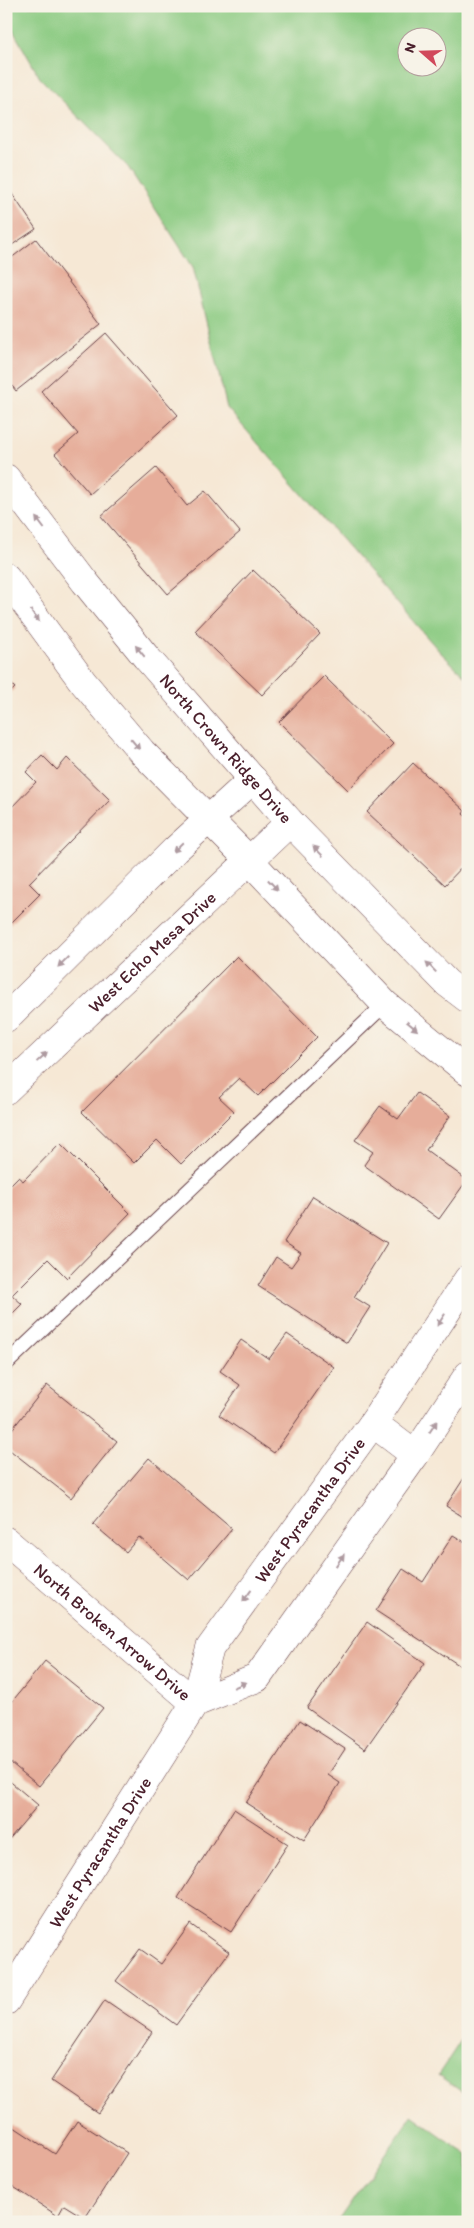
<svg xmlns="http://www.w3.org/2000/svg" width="474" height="2228" font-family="Itim,sans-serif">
	<rect width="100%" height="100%" fill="#f7f3e8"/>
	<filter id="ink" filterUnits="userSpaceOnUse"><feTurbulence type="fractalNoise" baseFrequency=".02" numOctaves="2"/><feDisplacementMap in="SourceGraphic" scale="10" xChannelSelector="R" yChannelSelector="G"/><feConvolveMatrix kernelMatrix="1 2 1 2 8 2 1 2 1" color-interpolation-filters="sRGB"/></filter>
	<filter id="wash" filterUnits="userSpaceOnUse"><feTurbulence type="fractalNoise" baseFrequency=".0096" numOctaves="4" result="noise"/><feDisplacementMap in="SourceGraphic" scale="20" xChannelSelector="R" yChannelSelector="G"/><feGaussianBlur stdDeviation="1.12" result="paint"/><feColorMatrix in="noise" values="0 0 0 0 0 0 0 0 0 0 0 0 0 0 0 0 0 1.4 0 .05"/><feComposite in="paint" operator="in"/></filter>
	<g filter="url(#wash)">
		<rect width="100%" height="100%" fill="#f6e8d5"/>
		<path fill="#8aca81" stroke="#6a7456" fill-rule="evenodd" d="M6,6H468V679L440,652L227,408L193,267L128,167L40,78L6,18ZM406,38H436V68H406Z
			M468,2030V2096L438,2075Z
			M412,2115L468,2155V2222H337Z"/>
		<g id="blocks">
			<path fill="#e6ad9a" d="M6,185L36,229L6,249Z
				M36,239L101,324L16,391L6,378V262Z
				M106,333L178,415L90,494L55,454L78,434L41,391Z
				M156,468L187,506L205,491L240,532L168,594L101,516Z
				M253,570L320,634L262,695L195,631Z
				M324,676L393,744L348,790L279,722Z
				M6,678L15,688L6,696Z
				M42,755L57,770L67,758L110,800L29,883L40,894L10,924L6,921V806L10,809L36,782L26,772Z
				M413,763L465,811L463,814L468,818V861L445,885L367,812Z
				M237,956L317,1037L258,1096L239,1078L219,1097L234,1111L181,1164L157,1140L134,1163L82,1112Z
				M417,1093L450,1116L426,1150L467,1180L439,1219L364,1165L373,1152L355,1140L380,1106L398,1119Z
				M60,1143L130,1213L67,1278L48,1259L12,1295L22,1304L6,1320V1189L18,1177L23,1181Z
				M313,1196L387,1243L354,1297L370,1307L347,1343L258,1286L276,1257L291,1267L301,1253L284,1242Z
				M287,1334L334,1367L274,1453L219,1415L240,1385L220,1371L241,1340L269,1359Z
				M47,1385L117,1441L71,1498L6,1447V1437Z
				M149,1458L232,1529L189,1580L139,1537L126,1552L93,1524Z
				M468,1472V1520L446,1506Z
				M453,1535L468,1544V1664L465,1669L376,1611L403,1569L423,1582Z
				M367,1622L425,1663L365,1749L307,1708Z
				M45,1661L103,1708L39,1786L6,1759V1709Z
				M300,1720L345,1749L328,1775L340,1783L304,1840L246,1803Z
				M6,1778L38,1805L6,1843Z
				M234,1809L288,1844L231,1932L178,1898Z
				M190,1924L229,1952L176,2025L116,1981L140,1949L161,1964Z
				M105,2000L152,2032L98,2113L51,2081Z
				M77,2121L127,2153L85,2218L64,2205L58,2216L6,2182V2132L11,2125L55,2154Z"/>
		</g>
	</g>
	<g filter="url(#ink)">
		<use href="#blocks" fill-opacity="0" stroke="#643d44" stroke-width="1"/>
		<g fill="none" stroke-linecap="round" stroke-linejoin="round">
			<g stroke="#643d44" stroke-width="16">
				<path id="service" d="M6,1364L385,1004"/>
			</g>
			<g stroke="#643d44" stroke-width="29">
				<g id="minor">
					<path id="s1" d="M6,478L85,582L146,657L290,822L447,983L468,999"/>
					<path d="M6,577L83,682L142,752L250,861L385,1004L468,1072"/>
					<path d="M6,1018L175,850L253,779"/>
					<path id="s2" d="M6,1090L290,822"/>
					<path d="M373,1423L415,1455"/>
					<path id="s3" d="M6,1541L195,1703"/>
					<path d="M195,1703L257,1678L415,1455L468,1375"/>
					<path id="s4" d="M6,2001L195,1703L210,1648L373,1423L468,1279"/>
				</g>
			</g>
			<use href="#service" stroke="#fff" stroke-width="14"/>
			<use href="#minor" stroke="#fff" stroke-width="28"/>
		</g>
		<defs><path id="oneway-solid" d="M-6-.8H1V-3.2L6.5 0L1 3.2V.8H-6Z" transform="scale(1.25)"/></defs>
		<g fill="#ae9aa0">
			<use href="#oneway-solid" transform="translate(40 523) rotate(-127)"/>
			<use href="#oneway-solid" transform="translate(35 616) rotate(54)"/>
			<use href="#oneway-solid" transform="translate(140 651) rotate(-129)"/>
			<use href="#oneway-solid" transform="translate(135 744) rotate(50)"/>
			<use href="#oneway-solid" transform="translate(178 847) rotate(136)"/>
			<use href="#oneway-solid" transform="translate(318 851) rotate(-134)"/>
			<use href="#oneway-solid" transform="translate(273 885) rotate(47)"/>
			<use href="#oneway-solid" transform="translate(63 962) rotate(135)"/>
			<use href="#oneway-solid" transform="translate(431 967) rotate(-134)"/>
			<use href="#oneway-solid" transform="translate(412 1026) rotate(40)"/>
			<use href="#oneway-solid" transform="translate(42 1057) rotate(-43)"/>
			<use href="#oneway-solid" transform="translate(441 1320) rotate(123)"/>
			<use href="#oneway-solid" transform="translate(433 1427) rotate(-57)"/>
			<use href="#oneway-solid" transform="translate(340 1560) rotate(-55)"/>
			<use href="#oneway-solid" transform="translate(247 1596) rotate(126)"/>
			<use href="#oneway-solid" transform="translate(240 1685) rotate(-22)"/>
		</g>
	</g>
	<g text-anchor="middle" stroke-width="5" stroke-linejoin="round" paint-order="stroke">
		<g font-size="18" fill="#4a1f2b" stroke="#f7f3e8">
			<text dy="6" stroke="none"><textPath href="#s1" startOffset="349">North Crown Ridge Drive</textPath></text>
			<text dy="6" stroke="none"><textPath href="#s2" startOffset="201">West Echo Mesa Drive</textPath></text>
			<text dy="6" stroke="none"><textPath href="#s4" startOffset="580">West Pyracantha Drive</textPath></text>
			<text dy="6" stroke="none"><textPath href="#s3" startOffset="140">North Broken Arrow Drive</textPath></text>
			<text dy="6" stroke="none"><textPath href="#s4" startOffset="176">West Pyracantha Drive</textPath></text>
		</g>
	</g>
	<rect width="474" height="2228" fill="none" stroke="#f7f3e8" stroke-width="25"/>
	<g transform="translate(422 52) rotate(290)"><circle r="24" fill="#f7f3e8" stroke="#b29e9c"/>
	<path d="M0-4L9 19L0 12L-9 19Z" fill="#d1495b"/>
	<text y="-8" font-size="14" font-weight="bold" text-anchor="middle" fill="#4a1f2b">N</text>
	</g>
</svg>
